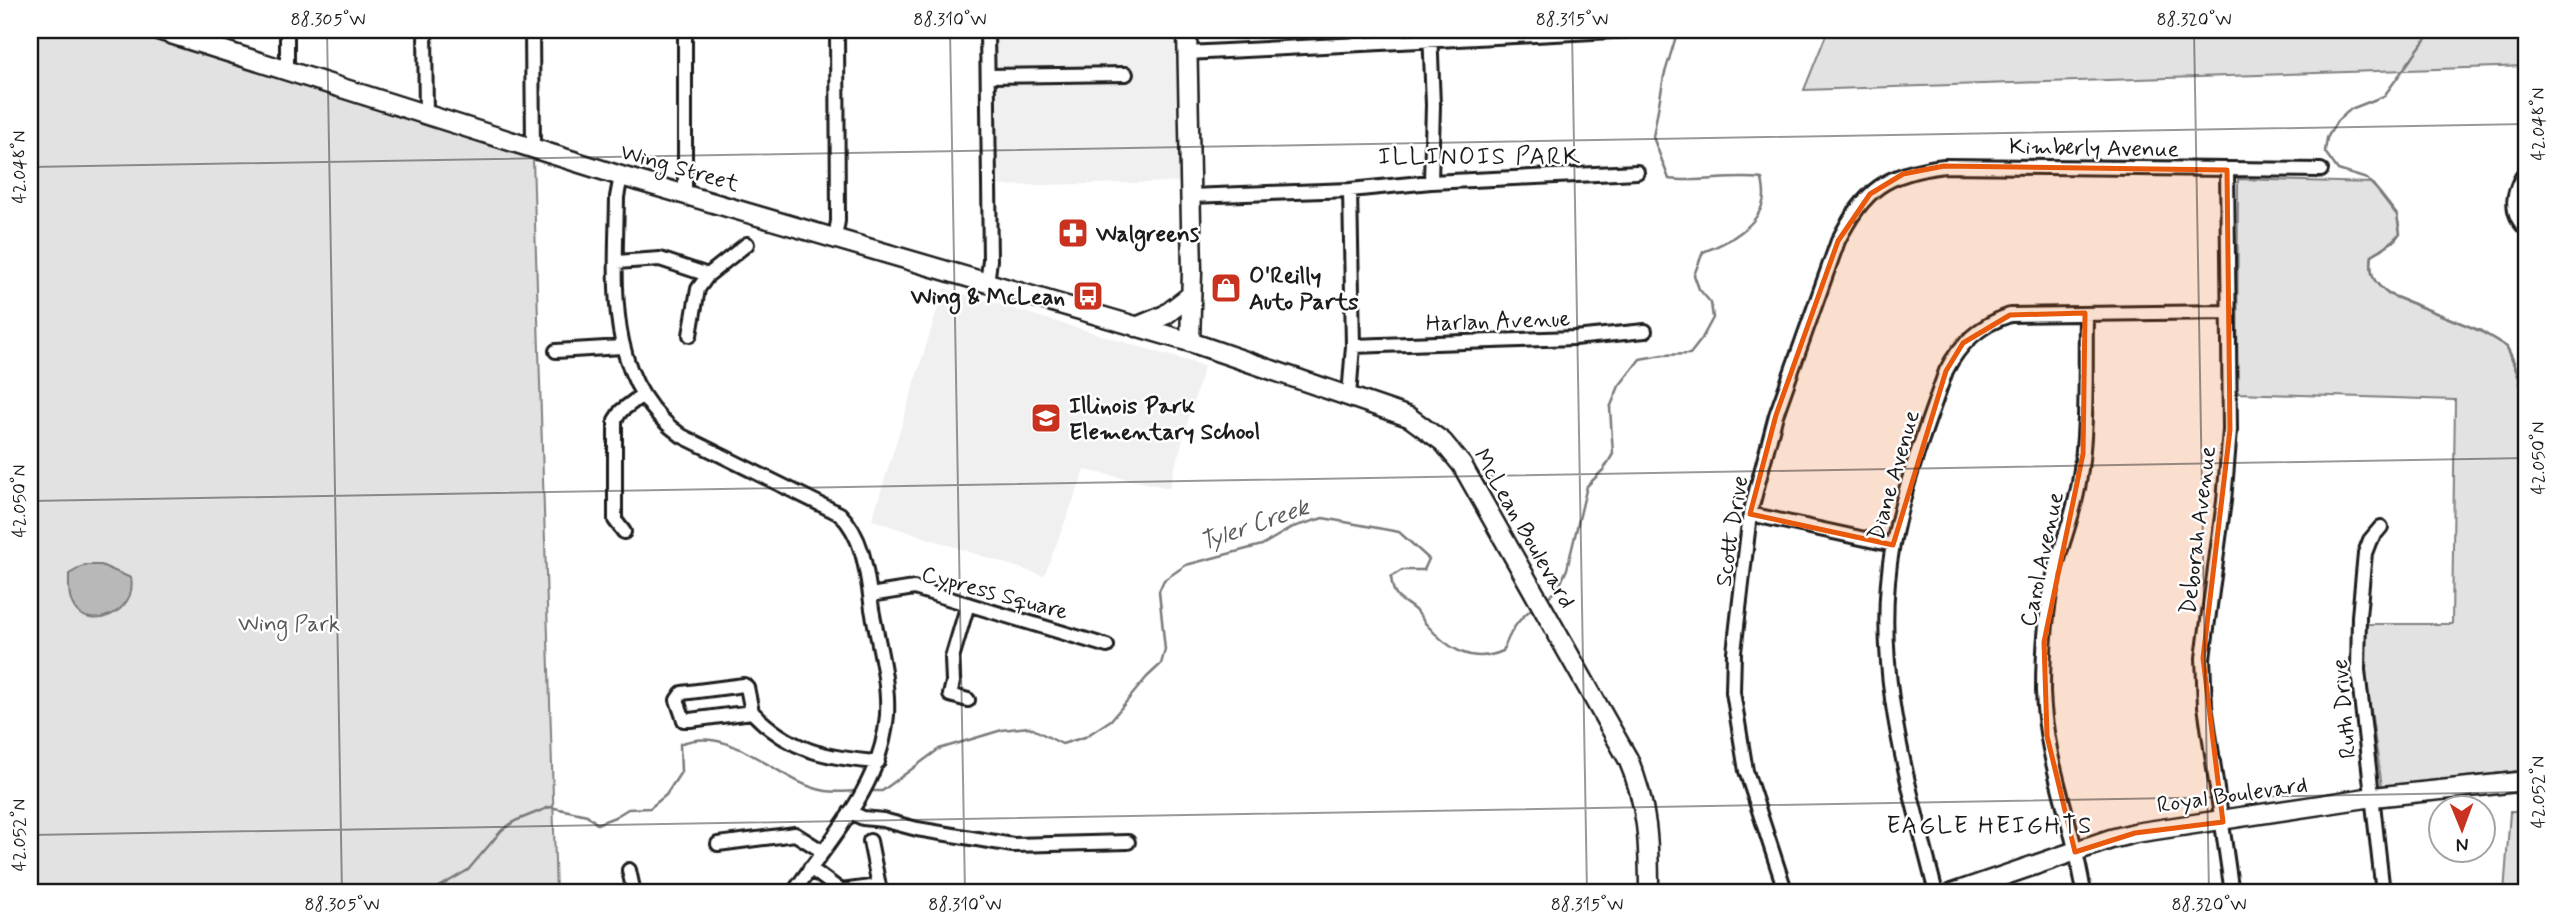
<svg xmlns="http://www.w3.org/2000/svg" width="2557" height="923" font-family="Mynerve,sans-serif">
	<rect width="100%" height="100%" fill="#fff"/>
	<filter id="ink" filterUnits="userSpaceOnUse"><feTurbulence type="fractalNoise" baseFrequency=".0143" numOctaves="2"/><feDisplacementMap in="SourceGraphic" scale="14" xChannelSelector="R" yChannelSelector="G"/><feConvolveMatrix kernelMatrix="1 2 1 2 8 2 1 2 1" color-interpolation-filters="sRGB"/></filter>
	<g filter="url(#ink)">
		<path fill="#f0f0f0" d="M993,30H1176L1179,182L992,186Z
			M944,288L1204,366L1169,488L1085,470L1044,576L872,520Z"/>
		<path fill="#e2e2e2" stroke="#7f7f7f" stroke-width="2" d="M30,30H134L533,159L556,893H30Z
			M1828,30H2527V66L1804,90Z
			M2238,179L2372,183L2397,215L2400,233L2383,249L2372,255C2369,274 2373,283 2389,294C2410,303 2499,335 2508,349C2520,369 2522,396 2527,418V770L2382,787L2366,676V624H2452L2455,400L2237,393Z
			M2510,812H2527V893H2504Z"/>
		<path fill="#b8b8b8" stroke="#7a7a7a" stroke-width="2" d="M85,565H101L131,578C138,613 88,632 74,607C68,597 69,585 69,574Z"/>
		<g fill="none" stroke-linecap="round" stroke-linejoin="round">
			<path stroke="#7a7a7a" stroke-width="2.5" d="M2432,30L2384,96L2351,109L2337,121L2327,138L2325,152L2338,170L2367,179L2379,192L2397,215L2400,233L2394,241L2372,255C2369,274 2373,282 2388,294L2481,331L2507,347L2519,378L2527,418V441
				M1544,600L1558,589L1567,569L1587,486L1604,469L1613,454L1610,408L1619,386L1640,359L1662,355L1690,354L1701,340L1713,318L1711,303L1699,289L1694,275L1703,252C1727,243 1762,225 1764,196C1764,191 1763,184 1762,179C1731,175 1700,183 1669,179L1653,137L1664,76L1678,30
				M869,791H882L939,749L1002,730L1029,727L1062,744L1085,737L1111,720L1147,677L1161,664L1165,650L1159,591L1164,580L1186,565L1262,545L1293,527L1323,518L1399,532L1429,559L1424,570H1402L1391,577C1394,602 1400,597 1416,611C1420,614 1422,620 1426,624C1447,648 1471,665 1503,651C1510,632 1517,620 1533,608
				M429,893L468,870L502,830L515,821L550,807L587,815L597,824L615,817L628,809L650,808L666,795L681,772L680,744C734,723 775,782 826,791C837,793 849,791 859,791"/>
			<g stroke="#1c1c1c" stroke-width="18">
				<path id="street" d="M287,30V72
					M425,30L426,116
					M532,30L533,147
					M1430,30L1433,105L1431,182
					M1187,53L1632,30
					M988,76L1126,74
					M2527,169C2513,190 2507,211 2527,230
					M2227,170L2230,430L2224,501L2203,658L2205,706L2232,893
					M621,176L617,197C616,281 603,381 682,436L840,514C865,539 867,576 872,609C878,643 889,681 887,715C882,785 831,838 793,893
					M685,193V30
					M1190,196L1350,190L1431,182L1637,172
					M835,238L838,221L837,30
					M617,262L660,259L708,275L747,244
					M987,284L990,260L987,30
					M690,335L698,289L708,275
					M1353,346L1574,338L1645,331
					M556,351L622,347
					M1349,396L1353,346L1350,190
					M1750,514L1893,545
					M2381,527L2370,540L2365,553L2359,616L2358,670L2383,893
					M624,532L615,520V420L621,411L642,395
					M870,595L914,588L1107,646
					M968,604L952,658L953,682L950,695L968,700
					M744,685L747,687L752,712L690,720H684L677,700L682,693Z
					M752,712C789,751 826,758 878,762
					M850,812L863,818L883,820L917,829L1013,845L1128,842
					M718,844L795,834L822,851
					M810,868L841,891L879,886L870,841
					M629,870L634,893
					M1786,893L1746,771L1733,692L1734,652L1750,514L1776,415L1838,241C1864,189 1887,173 1944,166L2321,170
					M1936,893C1907,777 1871,665 1893,544C1904,485 1926,428 1946,371C1960,343 1980,325 2010,315L2228,312
					M2084,893C2074,824 2045,763 2043,691C2043,652 2045,613 2054,575C2061,544 2074,515 2079,483C2088,427 2085,370 2086,314"/>
			</g>
			<g stroke="#1c1c1c" stroke-width="23">
				<path id="secondary" d="M158,30L621,176L1190,342L1409,417L1443,442L1462,465L1628,759C1648,805 1649,844 1649,893
					M1187,30L1192,272L1190,342
					M1136,327L1165,315L1191,295
					M1953,893L2111,839L2135,833L2373,797L2527,781"/>
			</g>
			<use href="#street" stroke="#fff" stroke-width="12"/>
			<use href="#secondary" stroke="#fff" stroke-width="18"/>
		</g>
	</g>
	<path fill="#e8590c" fill-opacity="0.2" stroke="#e8590c" stroke-width="5" stroke-linejoin="round" d="M1944,166L2227,170L2230,430L2203,658L2223,822L2135,833L2075,852L2047,736L2044,642L2083,454L2085,313L2010,315L1963,343L1946,371L1893,545L1750,514L1776,415L1838,241L1870,194L1903,174Z"/>
	<path fill="none" stroke="#1c1c1c" stroke-width="2" stroke-opacity="0.45" d="M327,30L342,893M950,30L965,893M1572,30L1587,893M2194,30L2209,893M30,167L2527,124M30,501L2527,458M30,835L2527,792"/>
	<defs>
		<g id="pharmacy-square" transform="scale(1.575)"><rect x="-9" y="-9" width="18" height="18" rx="4" fill="#c8321e" stroke="#fff"/><path d="M-2-6h4v4h4v4h-4v4h-4v-4h-4v-4h4Z" fill="#fff"/></g>
		<g id="shop-square" transform="scale(1.575)"><rect x="-9" y="-9" width="18" height="18" rx="4" fill="#c8321e" stroke="#fff"/><path d="M-5-2.5h2.3a2.7 3.5 0 0 1 5.4 0H5L5.5 6h-11ZM-1.5-2.5h3a1.5 2.3 0 0 0-3 0Z" fill="#fff"/></g>
		<g id="bus-square" transform="scale(1.575)"><rect x="-9" y="-9" width="18" height="18" rx="4" fill="#c8321e" stroke="#fff"/><path d="M-5-6H5V4H4V6H2V4H-2V6H-4V4H-5ZM-3.5-4V0h7V-4ZM-3.5 1.2v1.5H-2V1.2ZM2 1.2v1.5H3.5V1.2Z" fill="#fff"/></g>
		<g id="school-square" transform="scale(1.575)"><rect x="-9" y="-9" width="18" height="18" rx="4" fill="#c8321e" stroke="#fff"/><path d="M0-5L7-2L0 1L-7-2ZM-4 1L0 2.5L4 1V4Q0 6-4 4Z" fill="#fff"/></g>
	</defs>
	<g fill-rule="evenodd">
		<use href="#pharmacy-square" x="1073" y="233"/>
		<use href="#shop-square" x="1226" y="288"/>
		<use href="#bus-square" x="1088" y="296"/>
		<use href="#school-square" x="1046" y="418"/>
	</g>
	<g text-anchor="middle" stroke-width="5" stroke-linejoin="round" paint-order="stroke">
		<g font-size="23" fill="#1c1c1c" stroke="#fff">
			<text transform="translate(2094 147) rotate(1)" y="8">Kimberly Avenue</text>
			<text transform="translate(680 167) rotate(16)" y="8">Wing Street</text>
			<text transform="translate(1498 320) rotate(-2)" y="8">Harlan Avenue</text>
			<text transform="translate(1893 475) rotate(-74)" y="8">Diane Avenue</text>
			<text transform="translate(1525 528) rotate(60)" y="8">McLean Boulevard</text>
			<text transform="translate(2197 530) rotate(-83)" y="8">Deborah Avenue</text>
			<text transform="translate(1731 531) rotate(-81)" y="8">Scott Drive</text>
			<text transform="translate(2041 559) rotate(-78)" y="8">Carol Avenue</text>
			<text transform="translate(995 592) rotate(15)" y="8">Cypress Square</text>
			<text transform="translate(2343 709) rotate(-95)" y="8">Ruth Drive</text>
			<text transform="translate(2232 794) rotate(-8)" y="8">Royal Boulevard</text>
		</g>
		<g font-size="23" font-weight="bold" fill="#1c1c1c" stroke="#fff" text-anchor="start">
			<text x="1096" y="241">Walgreens</text>
			<text x="1249" y="283">O'Reilly<tspan x="1249" dy="26">Auto Parts</tspan></text>
			<text x="1065" y="304" text-anchor="end">Wing &amp; McLean</text>
			<text x="1069" y="413">Illinois Park<tspan x="1069" dy="26">Elementary School</tspan></text>
		</g>
		<g font-size="23" fill="#575757" stroke="#fff">
			<text x="289" y="631">Wing Park</text>
		</g>
		<g font-size="24" letter-spacing="2" fill="#1c1c1c" stroke="#fff">
			<text x="1480" y="164">ILLINOIS PARK</text>
			<text x="1990" y="833">EAGLE HEIGHTS</text>
		</g>
		<g font-size="24" font-style="italic" fill="#5a5a5a" stroke="#fff">
			<text transform="translate(1254 524) rotate(-19)" y="8">Tyler Creek</text>
		</g>
	</g>
	<rect width="2557" height="923" fill="none" stroke="#fff" stroke-width="77"/>
	<g transform="translate(2462 829) rotate(179)"><circle r="33" fill="#ffffff" stroke="#a4a4a4" stroke-width="2"/>
	<path d="M0-5L12 26L0 18L-12 26Z" fill="#c8321e"/>
	<text y="-10" font-size="19" font-weight="bold" text-anchor="middle" fill="#1c1c1c">N</text>
	</g>
	<rect x="38" y="38" width="2480" height="846" fill="none" stroke="#1c1c1c" stroke-width="2.5"/>
	<g font-size="18" text-anchor="middle" fill="#1c1c1c">
		<text x="328" y="25">88.305°W</text>
		<text x="950" y="25">88.310°W</text>
		<text x="1572" y="25">88.315°W</text>
		<text x="2194" y="25">88.320°W</text>
		<text transform="translate(2538 124) rotate(-90)" y="6">42.048°N</text>
		<text transform="translate(19 167) rotate(-90)" y="6">42.048°N</text>
		<text transform="translate(2538 458) rotate(-90)" y="6">42.050°N</text>
		<text transform="translate(19 501) rotate(-90)" y="6">42.050°N</text>
		<text transform="translate(2538 792) rotate(-90)" y="6">42.052°N</text>
		<text transform="translate(19 835) rotate(-90)" y="6">42.052°N</text>
		<text x="342" y="910">88.305°W</text>
		<text x="965" y="910">88.310°W</text>
		<text x="1587" y="910">88.315°W</text>
		<text x="2209" y="910">88.320°W</text>
	</g>
</svg>
